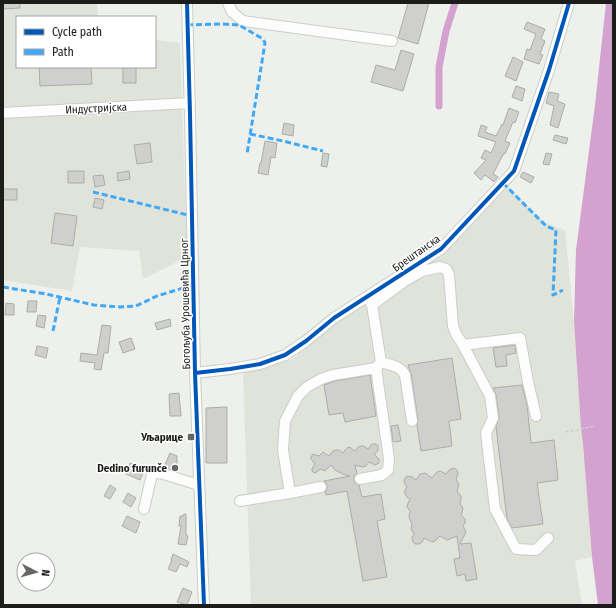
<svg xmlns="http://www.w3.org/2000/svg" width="616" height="608" font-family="'Fira Sans Condensed',sans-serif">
	<rect width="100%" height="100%" fill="#eef0ec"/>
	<path fill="#dfe3d9" d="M3,3H97L98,17H17V67H155V40L180,43L187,257L143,279L139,251L80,247L72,291L3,280Z
		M507,185L543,222L565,230L574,321L581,429L583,444L592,557L575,561L582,605H251L243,373L291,360L352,310L420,266Z"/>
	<path fill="#d3a2cf" d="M606,3H613V605H598L592,557L583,444L581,429L574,321L576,250L595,105Z"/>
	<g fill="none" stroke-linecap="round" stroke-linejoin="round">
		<path stroke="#d3a2cf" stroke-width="7" d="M439,106V67L446,31L455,3"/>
	</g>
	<path fill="#cfd0cd" stroke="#abada9" d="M3,3H20V8L3,9Z
		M408,3H429L418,44L398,38Z
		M527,22L545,29L541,39L545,41L540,54L543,55L539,64L524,59L527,49L530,50L536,34L524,29Z
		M401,50L414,54L403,91L371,82L376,65L395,70Z
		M513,57L523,62L516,81L505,76Z
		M39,67H91L92,84L40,86Z
		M123,67H136V83H123Z
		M516,86L525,89L522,101L512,97Z
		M549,92L559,94L557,101L565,104L558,128L550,125L554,106L546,103Z
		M509,108L519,112L515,123L513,122L505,141L510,143L505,154L504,153L493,174L498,177L494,182L485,175L481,180L474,173L486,160L481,158L485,150L491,153L496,142L478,136L481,125L487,127L485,132L496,136L502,124L503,125Z
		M284,123L294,125L293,136L282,134Z
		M555,135L568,138L566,144L553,140Z
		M265,141L277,143L275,158L271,157L268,175L258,173L260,163H261Z
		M150,143L152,162L137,164L134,145Z
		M323,153L329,154L327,167L321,166Z
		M546,153L552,154L549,165L543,164Z
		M68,171H84V183H68Z
		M129,171L130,179L118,181L117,173Z
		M523,172L534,177L531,183L520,177Z
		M103,175L105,185L95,187L93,176Z
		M3,189H17V200H3Z
		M95,198L104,200L102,209L93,207Z
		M55,213L77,216L73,246L51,243Z
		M28,301H37L36,312H27Z
		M6,303L14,304V315H5Z
		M38,315L46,316L44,328L36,326Z
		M170,319L171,326L157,330L155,323Z
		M102,325L111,326L108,353H104L101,370L94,369L95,363L80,361L81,353L97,355Z
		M131,338L135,349L123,353L119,342Z
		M515,345L516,353L506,355L507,366L496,367L493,348Z
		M37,346L48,348L46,358L35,355Z
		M452,358L461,419L449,421L452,446L421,451L417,425L418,420L411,374L408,365Z
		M370,375L376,416L345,422L343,413L329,415L324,385L335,381Z
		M522,385L527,405L531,443L554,440L558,480L537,483L543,524L512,528L507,519L496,427L499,417L496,395L493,388Z
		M179,393L181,416H170L169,394Z
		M227,407V463H206V408Z
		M398,425L401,441L393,442L391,426Z
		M372,444H376L378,446V451L374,454L379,459V463L375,465L369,462L366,466L363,467L355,465L357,474L354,476V480L355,483L359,485L362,497L381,494L385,519L377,521L387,577L363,581L347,491L326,495L325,492L327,489V486L326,483L324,481L350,476L343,474L335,470L331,465L325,471L320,469L317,472L314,473L312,471V469L315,464L311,459V457L313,454L319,456L323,452L329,456L333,451L336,450H339L343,453L346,449L348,447L351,448L355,451L358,447L361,446H364L368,449Z
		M170,453L177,456V472L164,467Z
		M130,463L145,468L140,480L126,474Z
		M454,468L457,470L458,474L456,479L459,485L457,491L461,496V500L460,504L462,506L463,509L461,515L465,519V523L463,526L466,532L460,544L471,543L477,579L466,581L465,574L457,576L454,559L460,558L457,536L447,540L440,536L435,541L432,542L424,538L422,542L419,544H415L413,542L412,538L414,534L411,529L412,523L409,518L410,511L407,507L408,503L410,499L407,497L405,494V490L407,487L405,484L404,480L407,476L412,477L416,480L420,474L425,473L432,478L437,472L440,471L446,474L449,470Z
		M110,485L116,489L110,499L104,496Z
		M128,493L136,498L131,507L123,502Z
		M184,514H186V535L188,536L186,545L178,544L181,526H179L180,516H183Z
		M127,516L140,522L136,533L122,526Z
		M173,554L189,562L187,567L180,564L176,572L168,569L172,560H171Z
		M183,588L192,592L187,605L177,602Z"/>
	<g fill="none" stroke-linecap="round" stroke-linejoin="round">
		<g stroke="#cbcdc9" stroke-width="12">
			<path id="minor" d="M187,3L190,114L195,373L204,605
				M228,3L232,12L243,21L392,41
				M3,113L190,103
				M372,305L405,281L422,271L440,267L446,269L449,275L453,326L456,334L463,345L490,396L493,418L486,433L495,509L516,549L536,550L548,538
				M463,345L520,338L528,382L536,416
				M381,362C390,365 401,366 405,375L412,421
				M195,373L230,369L260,364L285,355L306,341L334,318L441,249L514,171L549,70L569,3
				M360,479L382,475L388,470L389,459L376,368L381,362L372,305L369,300
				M290,493L321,487
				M240,501L290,493L283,450L285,421L298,396L307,387L321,379L333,375L376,368
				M144,509L152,474L160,473L199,485"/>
		</g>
		<path stroke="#cdcecc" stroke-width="1.5" stroke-dasharray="3 2" stroke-linecap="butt" d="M566,432L595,426"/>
		<use href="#minor" stroke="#fcfdfc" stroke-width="10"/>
		<path stroke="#3fa9f5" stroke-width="3" stroke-dasharray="6 3" stroke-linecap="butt" d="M187,25L221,24L239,25L263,39L265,43L247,154
			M250,134L283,141L323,151
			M503,183L546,226L556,230L553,295L563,290
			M93,192L192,216
			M3,287L46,294L94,305L120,307L136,306L157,296L193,285
			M53,331L60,297"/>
		<g stroke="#fff" stroke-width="6">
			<path id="cycleway" d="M187,3L190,114L195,373L204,605
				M195,373L230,369L260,364L285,355L306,341L334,318L441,249L514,171L549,70L569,3"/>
		</g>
		<use href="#cycleway" stroke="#0057b8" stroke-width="4"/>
	</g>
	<g fill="#666764" stroke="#fff" stroke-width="1.5">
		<rect x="187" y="433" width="8" height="8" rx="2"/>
		<circle cx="175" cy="468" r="4"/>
	</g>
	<g text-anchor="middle" stroke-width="3" stroke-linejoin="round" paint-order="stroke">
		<g font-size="11" fill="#1c1d1a" stroke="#fff">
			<text transform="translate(96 108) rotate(-3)" y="4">Индустријска</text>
			<text transform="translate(416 253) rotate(-35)" y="4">Брештанска</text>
			<text transform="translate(185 304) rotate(-91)" y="4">Богољуба Урошевића Црног</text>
		</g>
		<g font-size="11" font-weight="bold" fill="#1c1d1a" stroke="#fff" text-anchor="end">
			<text x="183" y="441">Уљарице</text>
			<text x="167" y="472">Dedino furunče</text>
		</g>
	</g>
	<rect width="616" height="608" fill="none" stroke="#1c1d1a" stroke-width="8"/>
	<rect x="16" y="16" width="140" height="52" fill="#ffffff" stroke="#a4a5a3"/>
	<rect x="24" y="29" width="20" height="6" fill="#0057b8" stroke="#a4a5a3"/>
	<text x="52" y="36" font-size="12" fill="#1c1d1a">Cycle path</text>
	<rect x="24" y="49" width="20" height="6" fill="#3fa9f5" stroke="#a4a5a3"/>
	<text x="52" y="56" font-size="12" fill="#1c1d1a">Path</text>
	<g transform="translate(36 572) rotate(96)"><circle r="19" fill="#ffffff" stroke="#a4a5a3"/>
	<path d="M0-3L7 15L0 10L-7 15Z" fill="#666764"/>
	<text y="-6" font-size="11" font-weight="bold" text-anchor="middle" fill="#1c1d1a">N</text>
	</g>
</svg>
